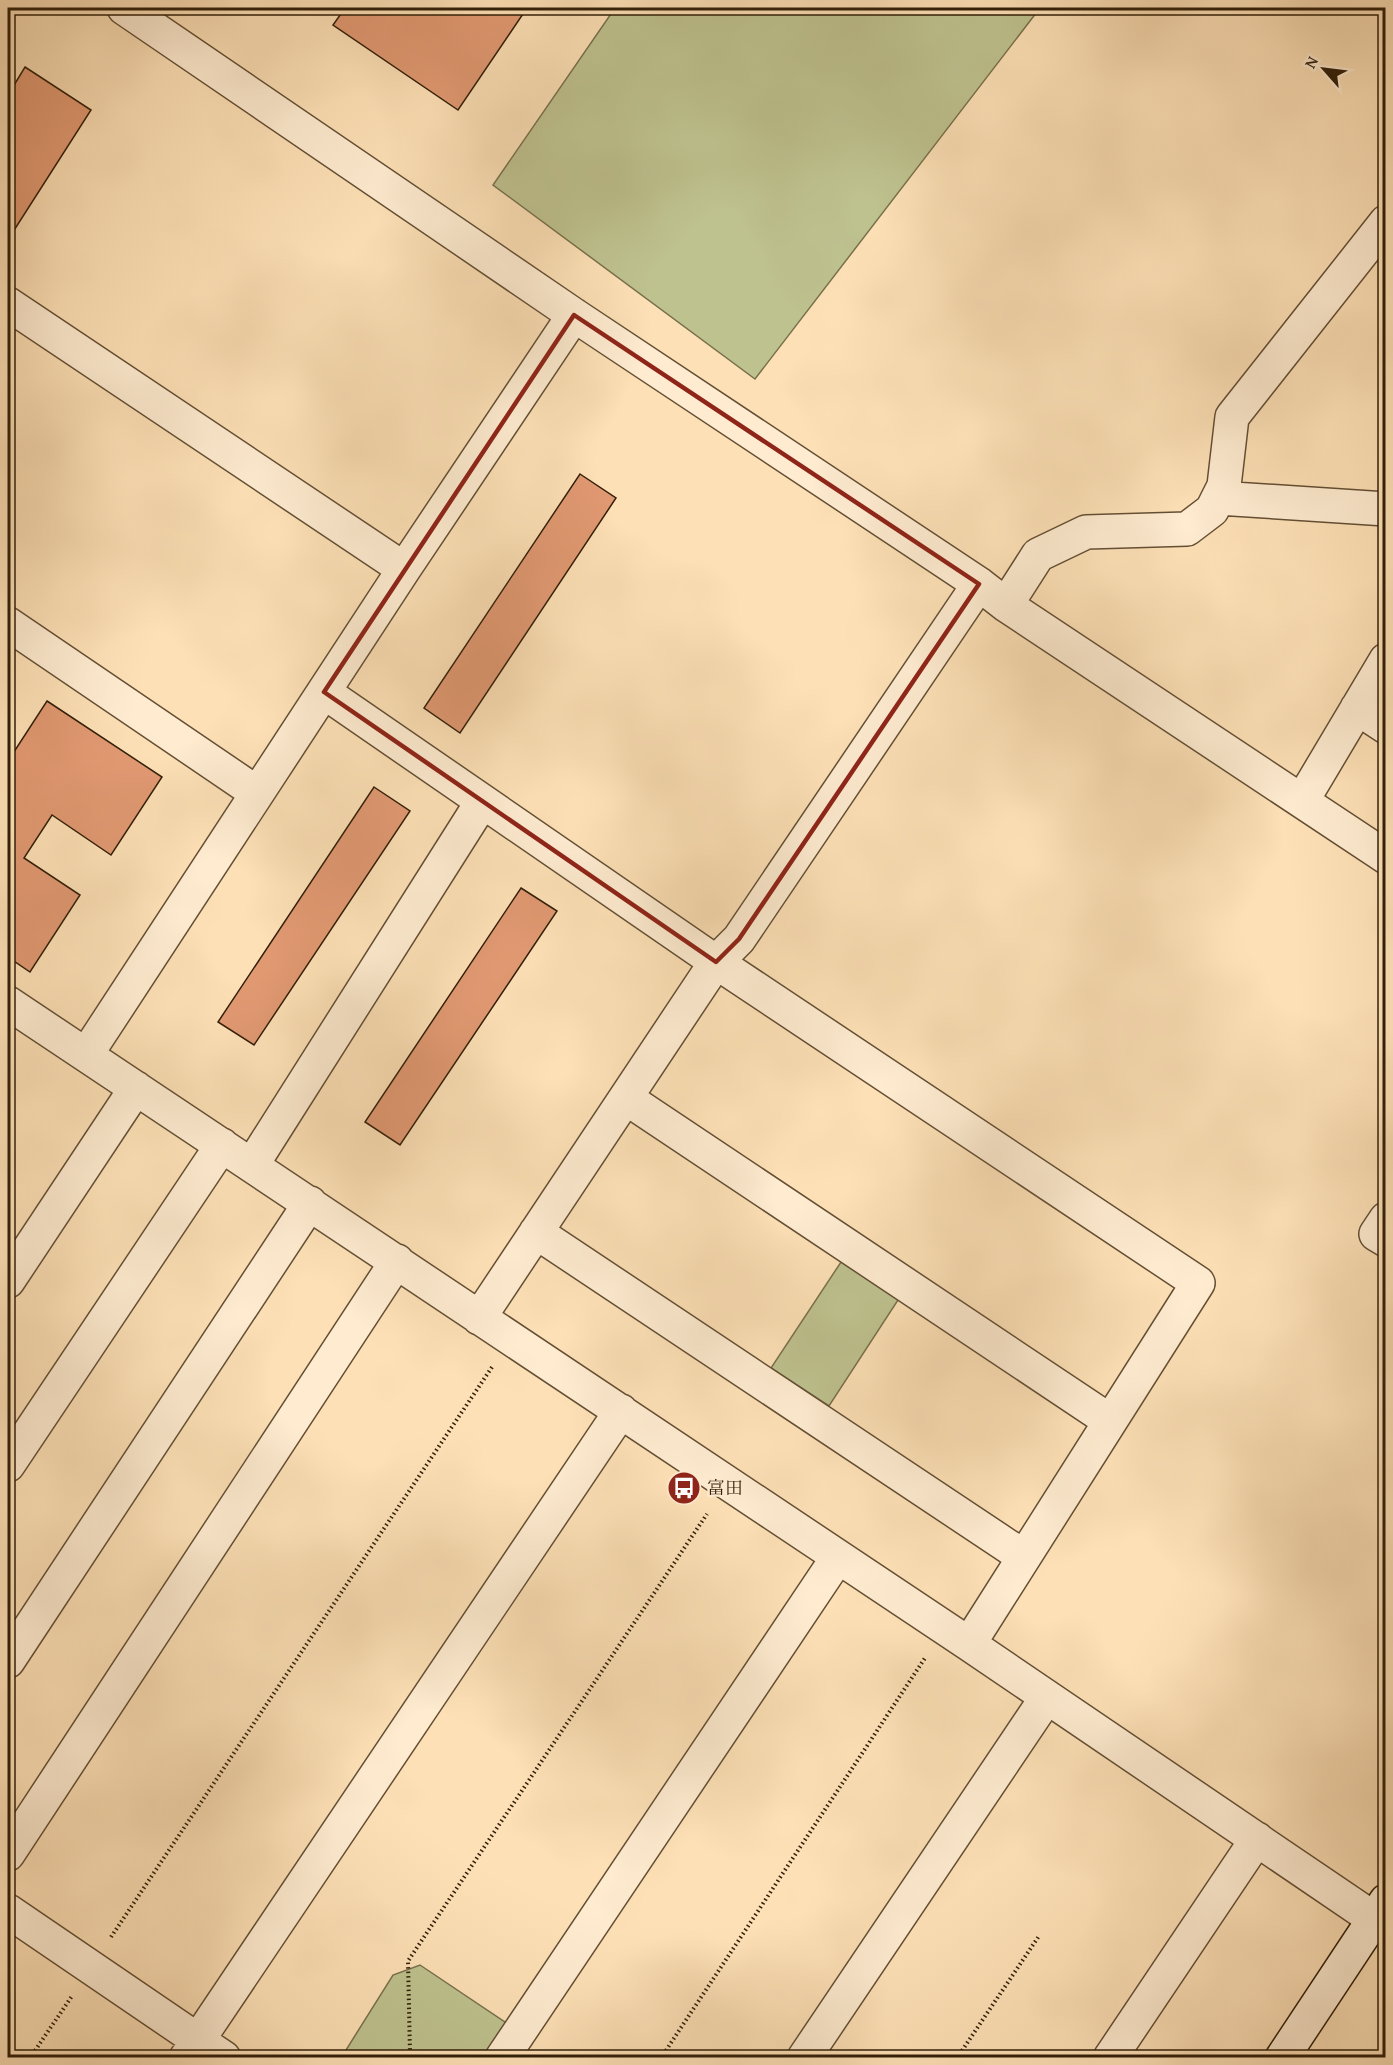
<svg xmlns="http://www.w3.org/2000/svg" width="1393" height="2065" font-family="'Gentium Book Plus','Noto Serif JP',serif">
	<rect width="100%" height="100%" fill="#fde0b6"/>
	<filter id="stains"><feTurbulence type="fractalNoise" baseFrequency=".00333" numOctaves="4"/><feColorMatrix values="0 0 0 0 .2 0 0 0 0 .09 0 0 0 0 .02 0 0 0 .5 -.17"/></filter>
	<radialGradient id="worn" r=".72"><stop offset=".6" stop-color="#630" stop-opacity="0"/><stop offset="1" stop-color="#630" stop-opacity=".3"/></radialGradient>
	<path fill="#bec28f" stroke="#78704c" stroke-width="1.5" d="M615,8H1040L755,379L493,185Z
		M843,1259L900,1297L829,1406L771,1368Z
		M420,1965L511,2026L490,2057L341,2058L393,1975Z"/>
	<path fill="#e19972" stroke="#311f09" stroke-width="1.5" d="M345,8H527L458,110L333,25Z
		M25,67L91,110L11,235L8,232V95Z
		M580,474L616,498L460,733L424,708Z
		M47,701L162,777L111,855L52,815L24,858L80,895L30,972L8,957V761Z
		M374,787L410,811L254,1045L218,1022Z
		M521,888L557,911L400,1145L365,1122Z"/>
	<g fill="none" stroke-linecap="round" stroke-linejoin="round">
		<g stroke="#644f34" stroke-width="36">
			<path id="street" d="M124,8L574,315L979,584
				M8,304L404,569
				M1218,498L1386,509
				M1006,605L1038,555L1086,532L1187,529L1212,510L1224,486L1232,417L1386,222
				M8,624L257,793
				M324,692L716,962L739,939L979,584L1006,605L1386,857
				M1357,708L1386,727
				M1302,801L1386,660
				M8,1003L969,1644L1374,1919
				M86,1055L404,569L574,315
				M626,1098L1110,1421
				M252,1165L482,802
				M1386,1219L1376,1234L1386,1240
				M536,1232L1024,1557
				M8,1281L136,1088
				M479,1318L716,962L1198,1283L969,1644
				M8,1465L222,1145
				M8,1661L310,1203
				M8,1854L397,1261
				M8,1911L224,2058
				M186,2058L621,1411
				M502,2058L838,1557
				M804,2058L1047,1697
				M1110,2058L1257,1839"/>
		</g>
		<g stroke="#311f09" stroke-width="36">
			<path id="secondary" d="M1282,2058L1386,1901"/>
		</g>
		<path stroke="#311f09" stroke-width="4" stroke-dasharray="1.5 3" stroke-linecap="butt" d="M111,1937L492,1367
			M30,2058L72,1996
			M408,2058L410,2055L408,1961L707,1514
			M661,2058L925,1658
			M957,2058L1039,1936"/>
		<use href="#street" stroke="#feebd0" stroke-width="33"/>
		<use href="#secondary" stroke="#feebd0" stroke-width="33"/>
	</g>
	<path fill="none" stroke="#8f2418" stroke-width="4.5" stroke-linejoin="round" d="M574,315L979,584L739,939L716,962L324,692Z"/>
	<defs>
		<g id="bus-disc" transform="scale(1.725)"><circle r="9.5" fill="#8f2418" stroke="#feebd0"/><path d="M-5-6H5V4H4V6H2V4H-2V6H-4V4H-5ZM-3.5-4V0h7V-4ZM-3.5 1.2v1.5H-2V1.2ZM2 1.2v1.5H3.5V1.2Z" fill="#fff"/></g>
	</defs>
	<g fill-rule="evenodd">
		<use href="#bus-disc" x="684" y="1488"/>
	</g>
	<g text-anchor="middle" stroke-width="5" stroke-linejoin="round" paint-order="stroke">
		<g font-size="18" fill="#311f09" stroke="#feebd0" text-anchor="start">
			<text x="707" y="1494">富田</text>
		</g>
	</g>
	<rect width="1393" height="2065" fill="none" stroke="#fde0b6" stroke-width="30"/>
	<rect x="9" y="9" width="1375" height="2047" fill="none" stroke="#311f09" stroke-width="3"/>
	<rect x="15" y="15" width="1363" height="2035" fill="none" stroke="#311f09" stroke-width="1.5"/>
	<g transform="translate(1324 69) rotate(298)" stroke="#feebd0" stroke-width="4.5" paint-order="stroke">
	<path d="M0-4.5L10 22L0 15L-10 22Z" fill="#311f09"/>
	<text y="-9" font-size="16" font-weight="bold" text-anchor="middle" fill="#311f09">N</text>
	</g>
	<rect width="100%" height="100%" filter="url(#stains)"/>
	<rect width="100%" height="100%" fill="url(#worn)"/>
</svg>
